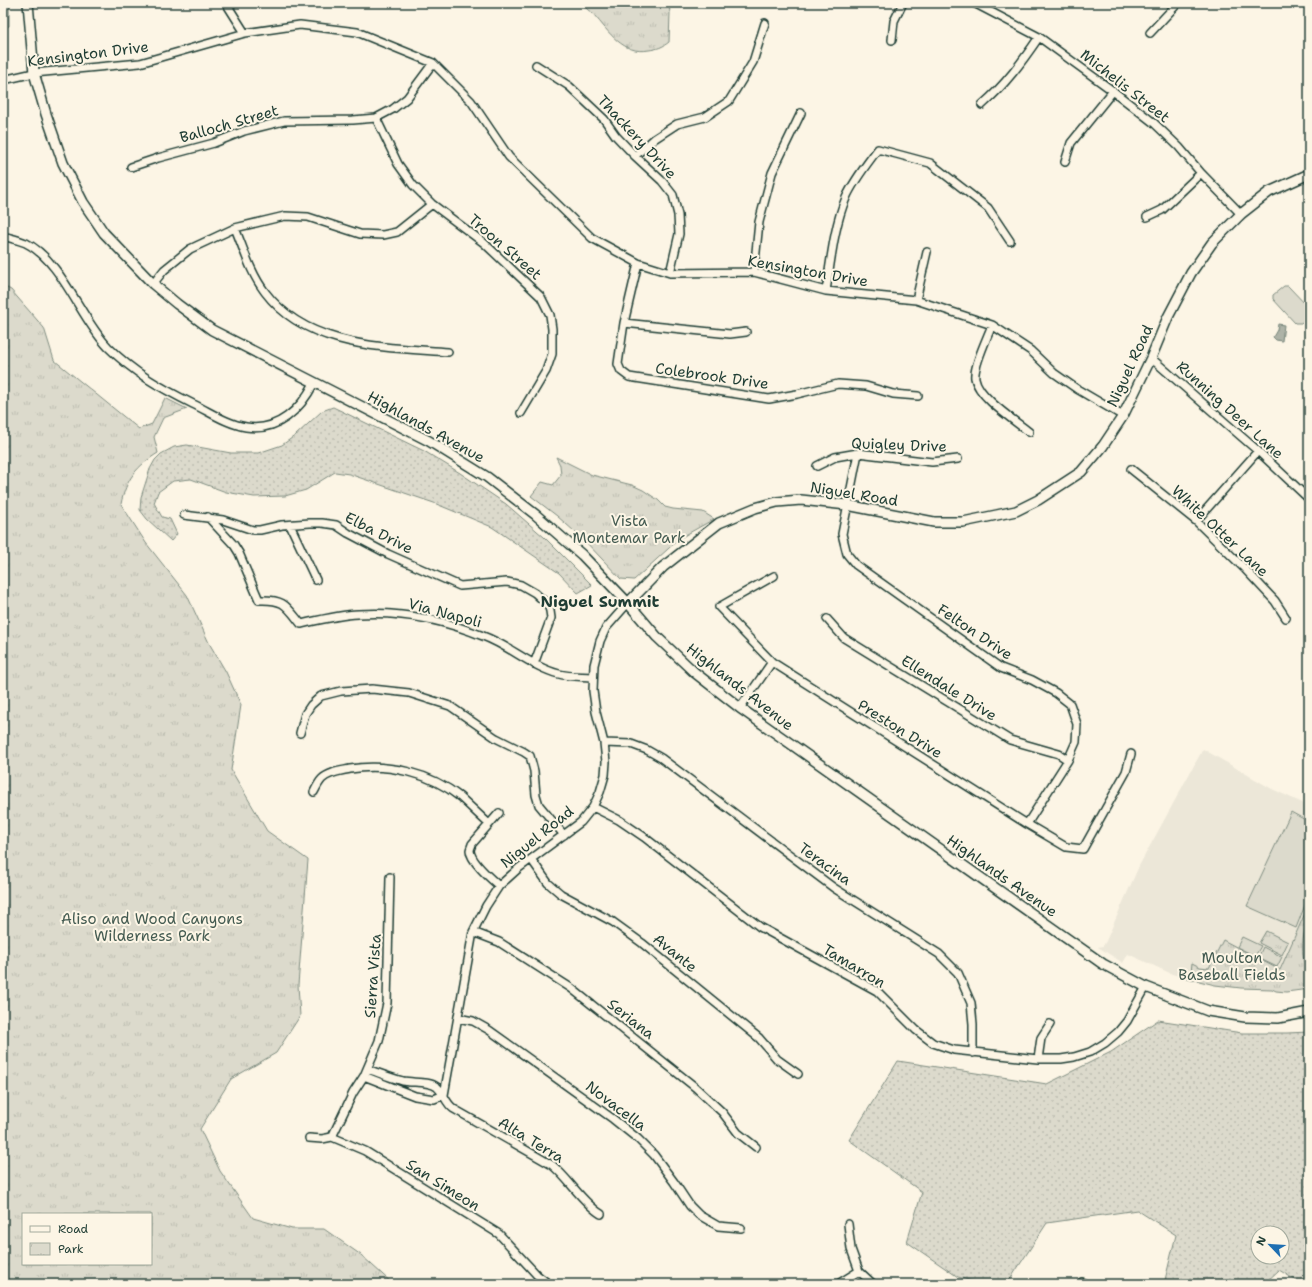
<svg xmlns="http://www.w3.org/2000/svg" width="1312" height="1287" font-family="'Shantell Sans',sans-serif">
	<defs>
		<pattern id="grass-dots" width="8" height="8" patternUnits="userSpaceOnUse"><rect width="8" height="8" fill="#dcdacc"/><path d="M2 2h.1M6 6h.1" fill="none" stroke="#bcbcb0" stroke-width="1.8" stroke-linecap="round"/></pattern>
		<pattern id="park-tufts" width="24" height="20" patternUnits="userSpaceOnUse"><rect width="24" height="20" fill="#dcdacc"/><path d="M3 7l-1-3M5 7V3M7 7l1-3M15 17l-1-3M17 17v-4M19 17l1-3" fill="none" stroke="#bcbcb0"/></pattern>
	</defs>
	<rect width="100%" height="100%" fill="#fcf5e5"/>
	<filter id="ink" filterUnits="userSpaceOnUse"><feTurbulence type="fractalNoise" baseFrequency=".025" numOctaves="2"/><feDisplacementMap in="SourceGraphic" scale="8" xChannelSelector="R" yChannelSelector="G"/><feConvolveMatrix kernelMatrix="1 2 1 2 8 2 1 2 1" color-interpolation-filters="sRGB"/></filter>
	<g filter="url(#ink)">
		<path fill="#ece7d8" d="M1203,749L1272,789L1309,806V904L1280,970L1223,940L1209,968L1200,967L1191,972L1187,978L1172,974L1128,954L1123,963L1098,947L1103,946L1106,941L1139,866Z"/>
		<path fill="url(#grass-dots)" stroke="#7e8c80" fill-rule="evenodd" d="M3,3H9V26L3,28Z
			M333,407L424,451L460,473L506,504L544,537L592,585L578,593L559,573L492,527L434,503L349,474L335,472L306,490L285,496L254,497L226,492L191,479L173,481L158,492L154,503L162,517L170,519L177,534L171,541L147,519L140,510L141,497L150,469L155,460L161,454L174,447L187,445L231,453H258L282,445L296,435L322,411Z
			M1158,1020L1242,1033H1287L1309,1032V1284H1302L1279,1270L1264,1284H1164L1176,1235L1137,1210L1047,1223L1007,1284H983L958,1277L907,1242L922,1192L849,1140L898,1061L1047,1084L1111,1052ZM1258,1233H1282V1257H1258Z"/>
		<path fill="url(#park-tufts)" stroke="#7e8c80" fill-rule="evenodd" d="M580,3H669L670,13L669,42C663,47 657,49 649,50C623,55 609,32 594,15C590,11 584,7 580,3Z
			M3,286L11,290L44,328L54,360L139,429L152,424L165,398L187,409L163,418L154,437L158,453C137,466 126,479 121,504L146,543L187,595L209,643L226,672L241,705L231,770L267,831L308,860L298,985L300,1016L276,1053L231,1079L200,1129L220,1171L253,1218L292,1229H324L361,1255L393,1284H3ZM23,1214H151V1264H23Z
			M556,457L592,475L632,485L643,490L658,500L665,507L673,509L703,512L714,519L680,538L634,580L621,579L583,539L557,516L531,496L542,482L553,485L561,475L560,465Z
			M1309,904V989L1286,992L1276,991L1272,989L1241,988L1215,985L1187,978L1191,972L1192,963L1200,967L1209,968L1223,940L1280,970Z
			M1266,931L1288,942L1282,955L1259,943Z"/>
		<path fill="#dcdacc" stroke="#7e8c80" d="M1284,286H1288L1309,308V316L1301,323H1295L1273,299V295Z
			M1291,812L1309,822V895L1296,928L1247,906Z
			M1309,919V975C1300,958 1301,936 1309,919Z
			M1242,937L1261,946L1255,956L1237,947Z
			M1263,947L1282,957L1277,967L1258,958Z"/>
		<path fill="#aeb3a7" stroke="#758479" d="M1278,324L1284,325L1282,341L1276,340L1273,337L1277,330Z"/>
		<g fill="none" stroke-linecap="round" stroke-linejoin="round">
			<g stroke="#1f3d34" stroke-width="10">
				<path id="minor" d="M226,3L245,33
					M974,3L1039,37L1113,91L1154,123L1179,147L1201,173L1241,214
					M1150,33L1178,3
					M892,40L894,21L903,3
					M536,65L569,86L604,119L616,136L635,156L662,181L673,195L678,215L679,234L670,273
					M3,80L34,73L140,63L245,33L300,25L357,32L433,63L471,101L509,157L592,238L638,263L670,273L754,272L826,291L916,300L992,325L1031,351L1054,373L1077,389L1123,416
					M982,105C1005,85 1022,62 1039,37
					M376,118L398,164L413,185L432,204L484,243L541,297L550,315L552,329V354L546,371L521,413
					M635,156L654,139L677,124L705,117L729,101L753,62L765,23
					M1065,162L1071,143L1113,91
					M131,167L158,158L214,143L244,131L284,121L353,120L376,118L393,109L407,98L433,63
					M1147,217L1162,210L1201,173
					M235,228C244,250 251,274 265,292C307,348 384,347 448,352
					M3,236C10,238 19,240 26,243C62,261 80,318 108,347C134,373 161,388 193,404C210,412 227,424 246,427C278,432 301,409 314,383
					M638,263L624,323L618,364L621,371L629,377L769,399L797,394L838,384L866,386L893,394L918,396
					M754,272L759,222L772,173L801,113
					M153,284L164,270L190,249L235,228L285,216L308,217L360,234L383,235L397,232L432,204
					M826,291C831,260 834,226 846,198C854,180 867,164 878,149L930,163L988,208L1010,241
					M916,300L927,252
					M624,323L730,334L746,332
					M992,325C988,336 973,367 975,378C978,397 1014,420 1029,432
					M1151,358L1258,451L1309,499
					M858,453L842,534L847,554L856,565L1001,668L1032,680L1056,693L1070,704L1077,724L1076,742L1068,760L1027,824
					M817,466L835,457L858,453L932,462L958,459
					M1131,469L1196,521L1245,569L1275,601L1286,618
					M184,515L223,520L253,530H260L282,525L310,523H322L336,525L348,533L388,554L460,586L507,582L521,585L535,593L548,605L550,611L551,618L534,664
					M208,517L234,545L239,553L259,600C284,599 286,605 301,624C319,620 339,615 358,614C401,611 444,620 483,636C510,646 532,667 559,674C570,677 582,676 593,677
					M1196,521L1258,451
					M290,525L316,580
					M774,576L719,607L772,662L1027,824L1066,847L1083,849L1126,772L1131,754
					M827,619L844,638L1010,740L1059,754L1068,760
					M740,708L772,662
					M300,733L305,714L311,705L321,696L341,691L372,689L409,693L450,706L496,738L524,752L530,756L534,771L536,795L539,805L564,835
					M604,743L631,744L647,750L661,758L834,888L939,954L958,973L971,1003L973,1024V1053
					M314,792C316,788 319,782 322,779C329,772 341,771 350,769C388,763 430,773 460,797C470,806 479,815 489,824
					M593,807L619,820L644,837L760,927L877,991L916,1030L933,1043L954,1050L1038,1059H1061L1074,1057L1090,1052L1105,1043L1118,1032L1127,1021L1146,987
					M531,859L548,883L561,894L613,922L642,943L759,1038L777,1059L798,1074
					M499,886C491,879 470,861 470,850C470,849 472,845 472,844L499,813
					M473,932L499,942L571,988L695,1087L722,1112L738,1133L756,1147
					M458,1018L473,1021L489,1030L613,1119L638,1139L654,1155L674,1182L690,1206L699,1215L718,1226L741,1228
					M1038,1059L1041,1038L1050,1024
					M367,1069C379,1073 391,1078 403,1081C413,1083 429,1081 437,1087C445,1094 445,1103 454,1109L552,1165C570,1180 582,1202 601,1214
					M364,1076L415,1096L434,1099L444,1095
					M444,1095L473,932L486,906L499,886L519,868L581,822L593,807L600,792L605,775L606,762L604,743L596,712L593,691L594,665L600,641L606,628L628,603
					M332,1137L353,1093L364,1076L379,1041L387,1003L390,877
					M309,1138L322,1139L332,1137L365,1151L499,1234L537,1275L549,1284
					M848,1224L851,1249L859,1271L873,1284
					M838,1284L859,1271
					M1082,1284V1282"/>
			</g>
			<g stroke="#1f3d34" stroke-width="12">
				<path id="major" d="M28,3L34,73L46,114L63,163L83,202L104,233L153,284L177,304L212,330L429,441L487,477L536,515L582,555L628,603L657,637L694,672L740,708L1103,964L1146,987L1208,1011L1245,1017L1278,1018L1309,1012
					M628,603L663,567L719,523L755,508L777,502L801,500L847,505L934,522H963L1016,511L1038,500L1081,472L1103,446L1123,416L1151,358L1168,317L1191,273L1212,243L1241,214L1269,192L1309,174"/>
			</g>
			<use href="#minor" stroke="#fcf5e5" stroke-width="7"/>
			<use href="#major" stroke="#fcf5e5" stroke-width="9"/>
		</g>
	</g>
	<g text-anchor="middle" stroke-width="4" stroke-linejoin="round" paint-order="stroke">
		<g font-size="15" fill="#1f3d34" stroke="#fcf5e5">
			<text transform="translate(88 54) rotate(-7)" y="5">Kensington Drive</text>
			<text transform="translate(1125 86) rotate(38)" y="5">Michelis Street</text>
			<text transform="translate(229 124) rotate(-16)" y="5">Balloch Street</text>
			<text transform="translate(637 137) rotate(47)" y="5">Thackery Drive</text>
			<text transform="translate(505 247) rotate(41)" y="5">Troon Street</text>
			<text transform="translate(808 271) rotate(10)" y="5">Kensington Drive</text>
			<text transform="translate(1130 366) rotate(-65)" y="5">Niguel Road</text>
			<text transform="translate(712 376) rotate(8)" y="5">Colebrook Drive</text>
			<text transform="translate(1230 410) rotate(42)" y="5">Running Deer Lane</text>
			<text transform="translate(426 427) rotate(29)" y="5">Highlands Avenue</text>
			<text transform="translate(899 445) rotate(2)" y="5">Quigley Drive</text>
			<text transform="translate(854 494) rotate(9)" y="5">Niguel Road</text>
			<text transform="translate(1220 531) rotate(43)" y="5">White Otter Lane</text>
			<text transform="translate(379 533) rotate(27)" y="5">Elba Drive</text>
			<text transform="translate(445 613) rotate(15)" y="5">Via Napoli</text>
			<text transform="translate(975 632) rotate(34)" y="5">Felton Drive</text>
			<text transform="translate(740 687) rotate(38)" y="5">Highlands Avenue</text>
			<text transform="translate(949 688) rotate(32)" y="5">Ellendale Drive</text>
			<text transform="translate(900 729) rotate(32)" y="5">Preston Drive</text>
			<text transform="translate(537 837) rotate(-39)" y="5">Niguel Road</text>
			<text transform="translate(825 864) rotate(36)" y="5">Teracina</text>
			<text transform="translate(1002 876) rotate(35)" y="5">Highlands Avenue</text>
			<text transform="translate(675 953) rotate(39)" y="5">Avante</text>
			<text transform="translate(854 966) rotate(31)" y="5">Tamarron</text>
			<text transform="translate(373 976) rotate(-86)" y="5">Sierra Vista</text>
			<text transform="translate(631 1019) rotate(38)" y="5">Seriana</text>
			<text transform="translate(616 1106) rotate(37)" y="5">Novacella</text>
			<text transform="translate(531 1140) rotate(31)" y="5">Alta Terra</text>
			<text transform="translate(443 1185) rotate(32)" y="5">San Simeon</text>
		</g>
		<g font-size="15" fill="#455c52" stroke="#fcf5e5">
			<text x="629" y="526">Vista<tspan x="629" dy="17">Montemar Park</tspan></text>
			<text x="152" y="924">Aliso and Wood Canyons<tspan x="152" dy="17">Wilderness Park</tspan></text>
			<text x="1232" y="963">Moulton<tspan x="1232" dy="17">Baseball Fields</tspan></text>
		</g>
		<g font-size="16" font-weight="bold" fill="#1f3d34" stroke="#fcf5e5">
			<text x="600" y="607">Niguel Summit</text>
		</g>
	</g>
	<rect width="1312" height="1287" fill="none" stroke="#fcf5e5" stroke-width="16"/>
	<rect x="8" y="8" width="1296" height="1271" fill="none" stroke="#1f3d34" stroke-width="1.5" filter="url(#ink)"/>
	<rect x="22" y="1213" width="130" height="52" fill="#fcf5e5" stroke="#a4ab9e"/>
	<rect x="30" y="1226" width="20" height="6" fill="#fcf5e5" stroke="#a4ab9e"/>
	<text x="58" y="1233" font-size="12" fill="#1f3d34">Road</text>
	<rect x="30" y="1243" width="20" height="12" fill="url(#park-tufts)" stroke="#a4ab9e"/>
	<text x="58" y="1253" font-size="12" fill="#1f3d34">Park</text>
	<g transform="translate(1270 1245) rotate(295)"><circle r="19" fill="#fcf5e5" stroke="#a4ab9e"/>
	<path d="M0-3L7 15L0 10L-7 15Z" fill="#1f6fb2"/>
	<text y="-6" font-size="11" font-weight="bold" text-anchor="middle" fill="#1f3d34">N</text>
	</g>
</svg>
